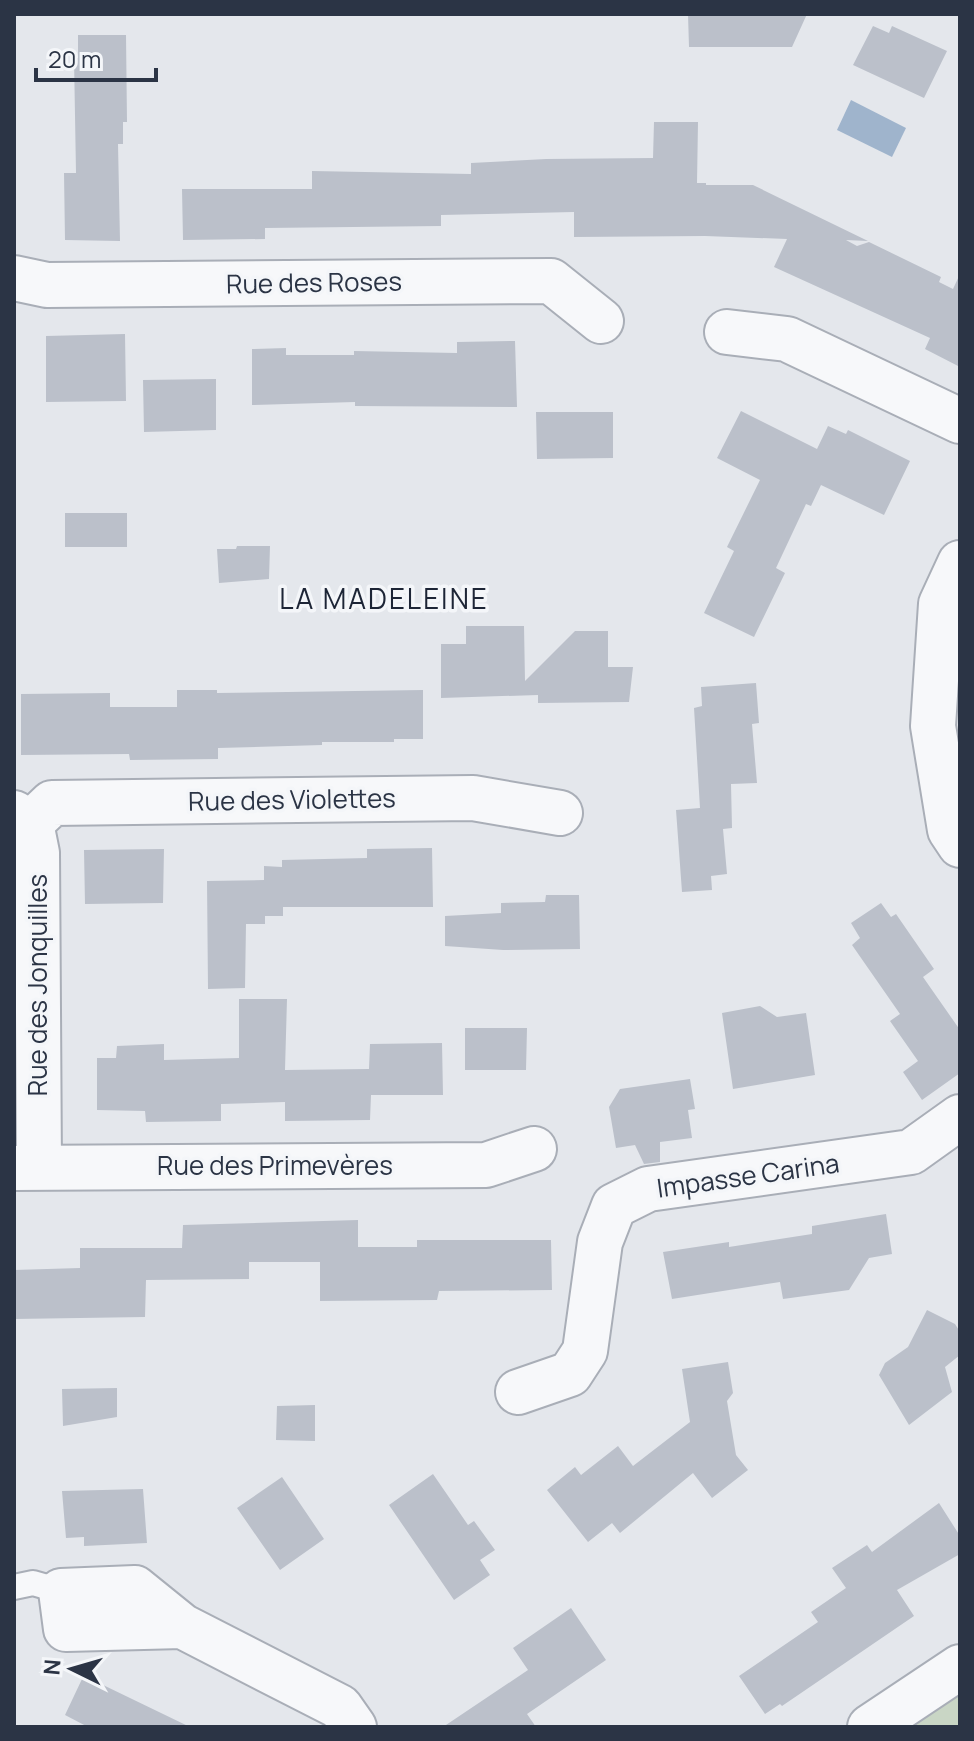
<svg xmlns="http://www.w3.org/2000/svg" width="974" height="1741" font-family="Manrope,sans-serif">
	<rect width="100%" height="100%" fill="#e4e7ec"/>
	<path fill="#c9d6c5" d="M960,1687V1727H898Z"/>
	<path fill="#9fb4cc" d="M851,100L906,128L892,157L837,130Z"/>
	<path fill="#bbc0ca" d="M688,14H807L792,47H689Z
		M873,26L889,33L892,26L947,51L924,98L853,65Z
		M78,35H126L127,122H123V144H118L120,241L65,240L64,173H76L74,58H78Z
		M654,122H698L697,183H706V185H753L868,241L846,240L857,246L869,242L941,277L939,282L953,289L960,274V367L925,349L930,338L774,267L787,239L705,236L574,237V212L441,215V226L265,228V239L183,240L182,189H312V171L471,174V163L546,159L653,158Z
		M125,334L126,401L46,402V336Z
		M515,341L517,407L355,406V402L252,405V349L286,348V355H354V351L457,353V342Z
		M216,379V430L144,432L143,380Z
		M741,411L817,449L828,426L846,434L848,430L910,461L884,515L821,485L811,506L806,504L776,568L785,573L754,637L704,613L734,551L727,547L760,480L717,458Z
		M536,412H613V458L537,459Z
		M65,513H127V547H65Z
		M237,546H270L269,579L219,583L217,549H236Z
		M466,626H524L525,681L575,631H608V667H633L629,702L538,703V695L441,698V644H466Z
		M756,683L759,723L752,724L757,783L731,784L732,828L723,829L727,874L711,876L712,890L682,892L676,810L700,808L694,708L702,706L701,687Z
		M177,690H217V693L423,690V739H394V742H322V745L218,748V759L130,760L129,754L21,755V694L110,693V707H177Z
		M432,848L433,907H283V916H265V924H246L245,988L208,989L207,881L264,880V866L282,867V860L367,858V849Z
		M164,849L163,903L85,904L84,850Z
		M546,895H579L580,949L503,950L445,946V916L501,913V903L545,902Z
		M881,903L891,917L896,914L934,969L923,977L960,1030V1073L922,1100L903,1072L918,1061L890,1021L900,1014L852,945L860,938L851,923Z
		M239,999H287L285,1070L369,1069L370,1044L442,1043L443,1095H371L370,1120L285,1121V1102L221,1104V1121L146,1122L145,1111L97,1110V1058H116L117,1046L164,1044V1060L239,1058Z
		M760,1006L777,1017L806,1013L815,1075L733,1089L722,1013Z
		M465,1028H527L526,1070H465Z
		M690,1079L695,1109L688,1110L692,1138L660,1142V1162L644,1164L635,1145L616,1148L609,1107L620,1089Z
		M886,1214L892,1254L869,1258L849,1290L783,1299L780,1282L672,1299L663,1252L729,1242V1247L812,1234V1226Z
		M358,1220V1247H417V1240H551L552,1290L439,1291L437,1300L320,1301V1262H249V1279L146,1280L145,1317L14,1319V1270L80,1268V1248H182L183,1225Z
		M927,1310L955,1324L960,1332V1355L945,1367L952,1392L909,1425L879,1375L885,1363L908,1347Z
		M728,1362L733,1393L727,1401L736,1455L748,1470L712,1498L693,1473L620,1533L612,1523L588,1542L547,1490L575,1467L581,1475L618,1446L633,1466L690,1422L682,1369Z
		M117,1388V1417L63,1426L62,1389Z
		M315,1405V1441L276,1440L277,1406Z
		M433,1474L468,1525L474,1521L495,1550L480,1560L490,1575L454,1600L389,1505Z
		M282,1477L324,1539L280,1570L237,1508Z
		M143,1489L147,1543L84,1546V1537L66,1538L62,1491Z
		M939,1503L960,1536V1554L897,1590L914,1616L782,1706L780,1704L765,1714L739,1676L818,1622L811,1612L846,1588L832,1568L867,1545L872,1552Z
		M571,1608L606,1660L527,1714L536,1727H443L528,1670L513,1648Z
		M82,1679L99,1686L101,1684L190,1727H88L65,1715Z"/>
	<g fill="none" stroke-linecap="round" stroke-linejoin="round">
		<g stroke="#a9aeb7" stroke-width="28">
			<path id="lane" d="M14,1587L33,1583L61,1591"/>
		</g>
		<g stroke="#a9aeb7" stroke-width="48">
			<path id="street" d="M14,278L47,285L551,281L601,321
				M727,332L787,339L960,421
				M960,563L941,604L933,726L950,830L960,845
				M14,813L31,823L37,853L39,1168
				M31,823L52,803L473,798L560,813
				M14,1168L486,1165L534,1149
				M518,1392L570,1374L585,1351L600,1242L614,1206L648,1189L911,1152L960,1117
				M182,1626L66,1629L61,1591L135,1588L182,1626L340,1707L354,1727
				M870,1727L960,1667"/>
		</g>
		<use href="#lane" stroke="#f7f8fa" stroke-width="24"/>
		<use href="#street" stroke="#f7f8fa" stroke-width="44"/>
	</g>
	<g text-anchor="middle" stroke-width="7" stroke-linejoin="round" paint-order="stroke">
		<g font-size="26" fill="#2b3445" stroke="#f4f6f9">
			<text transform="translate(314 283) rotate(-1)" y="9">Rue des Roses</text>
			<text transform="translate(292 800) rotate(-1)" y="9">Rue des Violettes</text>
			<text transform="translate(38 985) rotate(-90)" y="9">Rue des Jonquilles</text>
			<text x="275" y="1175">Rue des Primevères</text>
			<text transform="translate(748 1176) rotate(-8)" y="9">Impasse Carina</text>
		</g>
		<g font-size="28" letter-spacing="2" fill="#1d2536" stroke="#f4f6f9">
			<text x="384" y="609">LA MADELEINE</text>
		</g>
	</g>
	<rect width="974" height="1741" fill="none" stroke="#2b3445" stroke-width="32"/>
	<g transform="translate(72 1669) rotate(275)" stroke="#f4f6f9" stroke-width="6" paint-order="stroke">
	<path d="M0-6L14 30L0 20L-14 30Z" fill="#2b3445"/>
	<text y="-12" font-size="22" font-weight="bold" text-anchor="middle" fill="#2b3445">N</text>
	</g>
	<path d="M36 68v12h120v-12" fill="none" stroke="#2b3445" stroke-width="4"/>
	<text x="48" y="68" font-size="24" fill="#2b3445" stroke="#f4f6f9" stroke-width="6" paint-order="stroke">20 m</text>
</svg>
